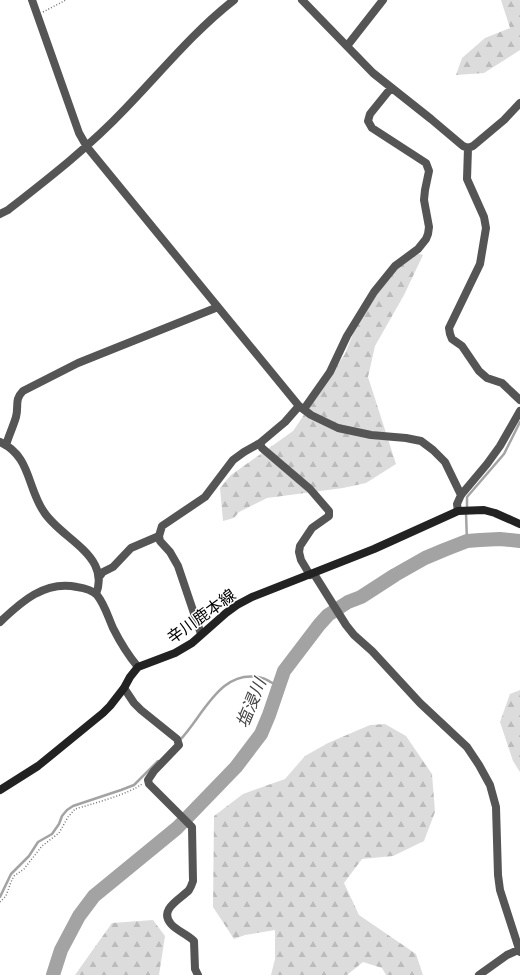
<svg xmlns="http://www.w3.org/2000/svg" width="520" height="975" font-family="Jost,'Noto Sans JP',sans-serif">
	<defs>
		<pattern id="forest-firs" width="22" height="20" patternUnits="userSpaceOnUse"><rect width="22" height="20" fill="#dcdcdc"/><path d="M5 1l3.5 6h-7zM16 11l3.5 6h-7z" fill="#bbb"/></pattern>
	</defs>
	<rect width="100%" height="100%" fill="#fff"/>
	<path fill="url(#forest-firs)" d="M501,0H520V50L484,73L456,75L462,58L485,38L510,28Z
		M413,252L423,255L404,295L375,346L368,377L396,464L366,483L343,488L267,498L239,512L234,518L223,521L220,488L231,475L293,431L345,354L358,321L377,291Z
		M520,690V772L513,761L500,722L510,694Z
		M385,724L406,736L432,774L435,812L424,841L393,856L362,859L344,883L359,915L416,954L423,975H386L382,968L363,962L347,975H271L275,959V930L245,935L234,939L213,907L214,816L243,794L285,779L305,756L328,743L370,725Z
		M153,920L165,936L159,975H75L112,923Z"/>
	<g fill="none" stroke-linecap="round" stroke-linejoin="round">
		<path stroke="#a3a3a3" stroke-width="2.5" d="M467,508V497L504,454L520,422
			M466,513L467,541
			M179,741C203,717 220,667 262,678C267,679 273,684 278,686
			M0,897L11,874L29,856L38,842L52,834L59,824L62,816L67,810L73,806L121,790L134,785L158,761"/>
		<path stroke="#a3a3a3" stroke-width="14" d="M53,975L61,950L79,916L94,896L177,828L236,767L261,734L269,715L284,671L319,625L328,615L348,602L361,597L395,575L425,558L444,550L467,541L480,540L500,539L520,541"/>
		<path stroke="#777" stroke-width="1.5" stroke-dasharray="1 2" stroke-linecap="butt" d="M43,12L66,0
			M0,902L6,896L11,882L14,876L24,869L42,846L59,833L68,817L75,809C92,804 129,794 142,784"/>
		<path stroke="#555" stroke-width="8" d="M32,0L79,133L87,147L299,406L311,415L338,428L371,435L406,438L421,441L433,450L445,462L461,495
			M302,0L373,73L431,119L463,146L468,148L473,146L504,120L520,103
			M347,46L383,0
			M468,148L467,179L484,217L486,228L480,264L449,328L450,334L452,339L462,346L479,371L487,378L502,383L520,400
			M0,214L8,210C49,178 89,147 125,109C161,72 193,32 234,0
			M304,409L330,372L347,336L374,292L395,266L418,249L426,239L428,234L429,227L424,200L425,190L429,171L426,163L372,128L368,121L370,114L391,88
			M0,442C31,456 27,488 44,512C56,531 85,545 95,565C100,575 100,584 96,594
			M260,443L262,448L310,489L329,511V516L312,528L300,546L299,552L301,560L310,575
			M6,445C9,435 13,427 16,417C19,406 14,400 23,391L78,363L218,307
			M458,511L457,504L461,495L487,464L500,446L520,411
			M159,536L162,526L205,497L233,460L244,452L260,443L285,422L299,406
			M314,574L346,625L354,635L372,651L420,703L467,747L479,765L490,785L496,807L498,875L500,890L520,952
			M99,577L103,572L113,567L131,548L159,536L160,541L170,552L178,566L201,634
			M0,622C21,602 45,580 77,587C84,588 92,590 97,595C105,605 108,617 113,628C120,642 128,655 138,667
			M124,688L134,703L141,710L177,739L179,745L154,771L148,780L149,784L192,827L193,881C192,884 191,887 189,890C181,899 158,909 171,924C177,931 187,934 194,941L195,969L198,975
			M479,975L507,955L520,949"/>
		<path stroke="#222" stroke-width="8" d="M0,790L38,766L103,713L110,706L124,688L130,677L138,667L175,653L192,643L226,613L237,605L252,597L374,549L458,511L484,510L495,513L520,524"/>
	</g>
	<g text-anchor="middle" stroke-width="3" stroke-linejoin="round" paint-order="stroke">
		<g font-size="16" fill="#000" stroke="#fff">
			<text transform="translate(201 616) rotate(-36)" y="6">辛川鹿本線</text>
		</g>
		<g font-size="17" font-style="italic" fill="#444" stroke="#fff">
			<text transform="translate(251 703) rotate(-68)" y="6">塩浸川</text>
		</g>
	</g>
</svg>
